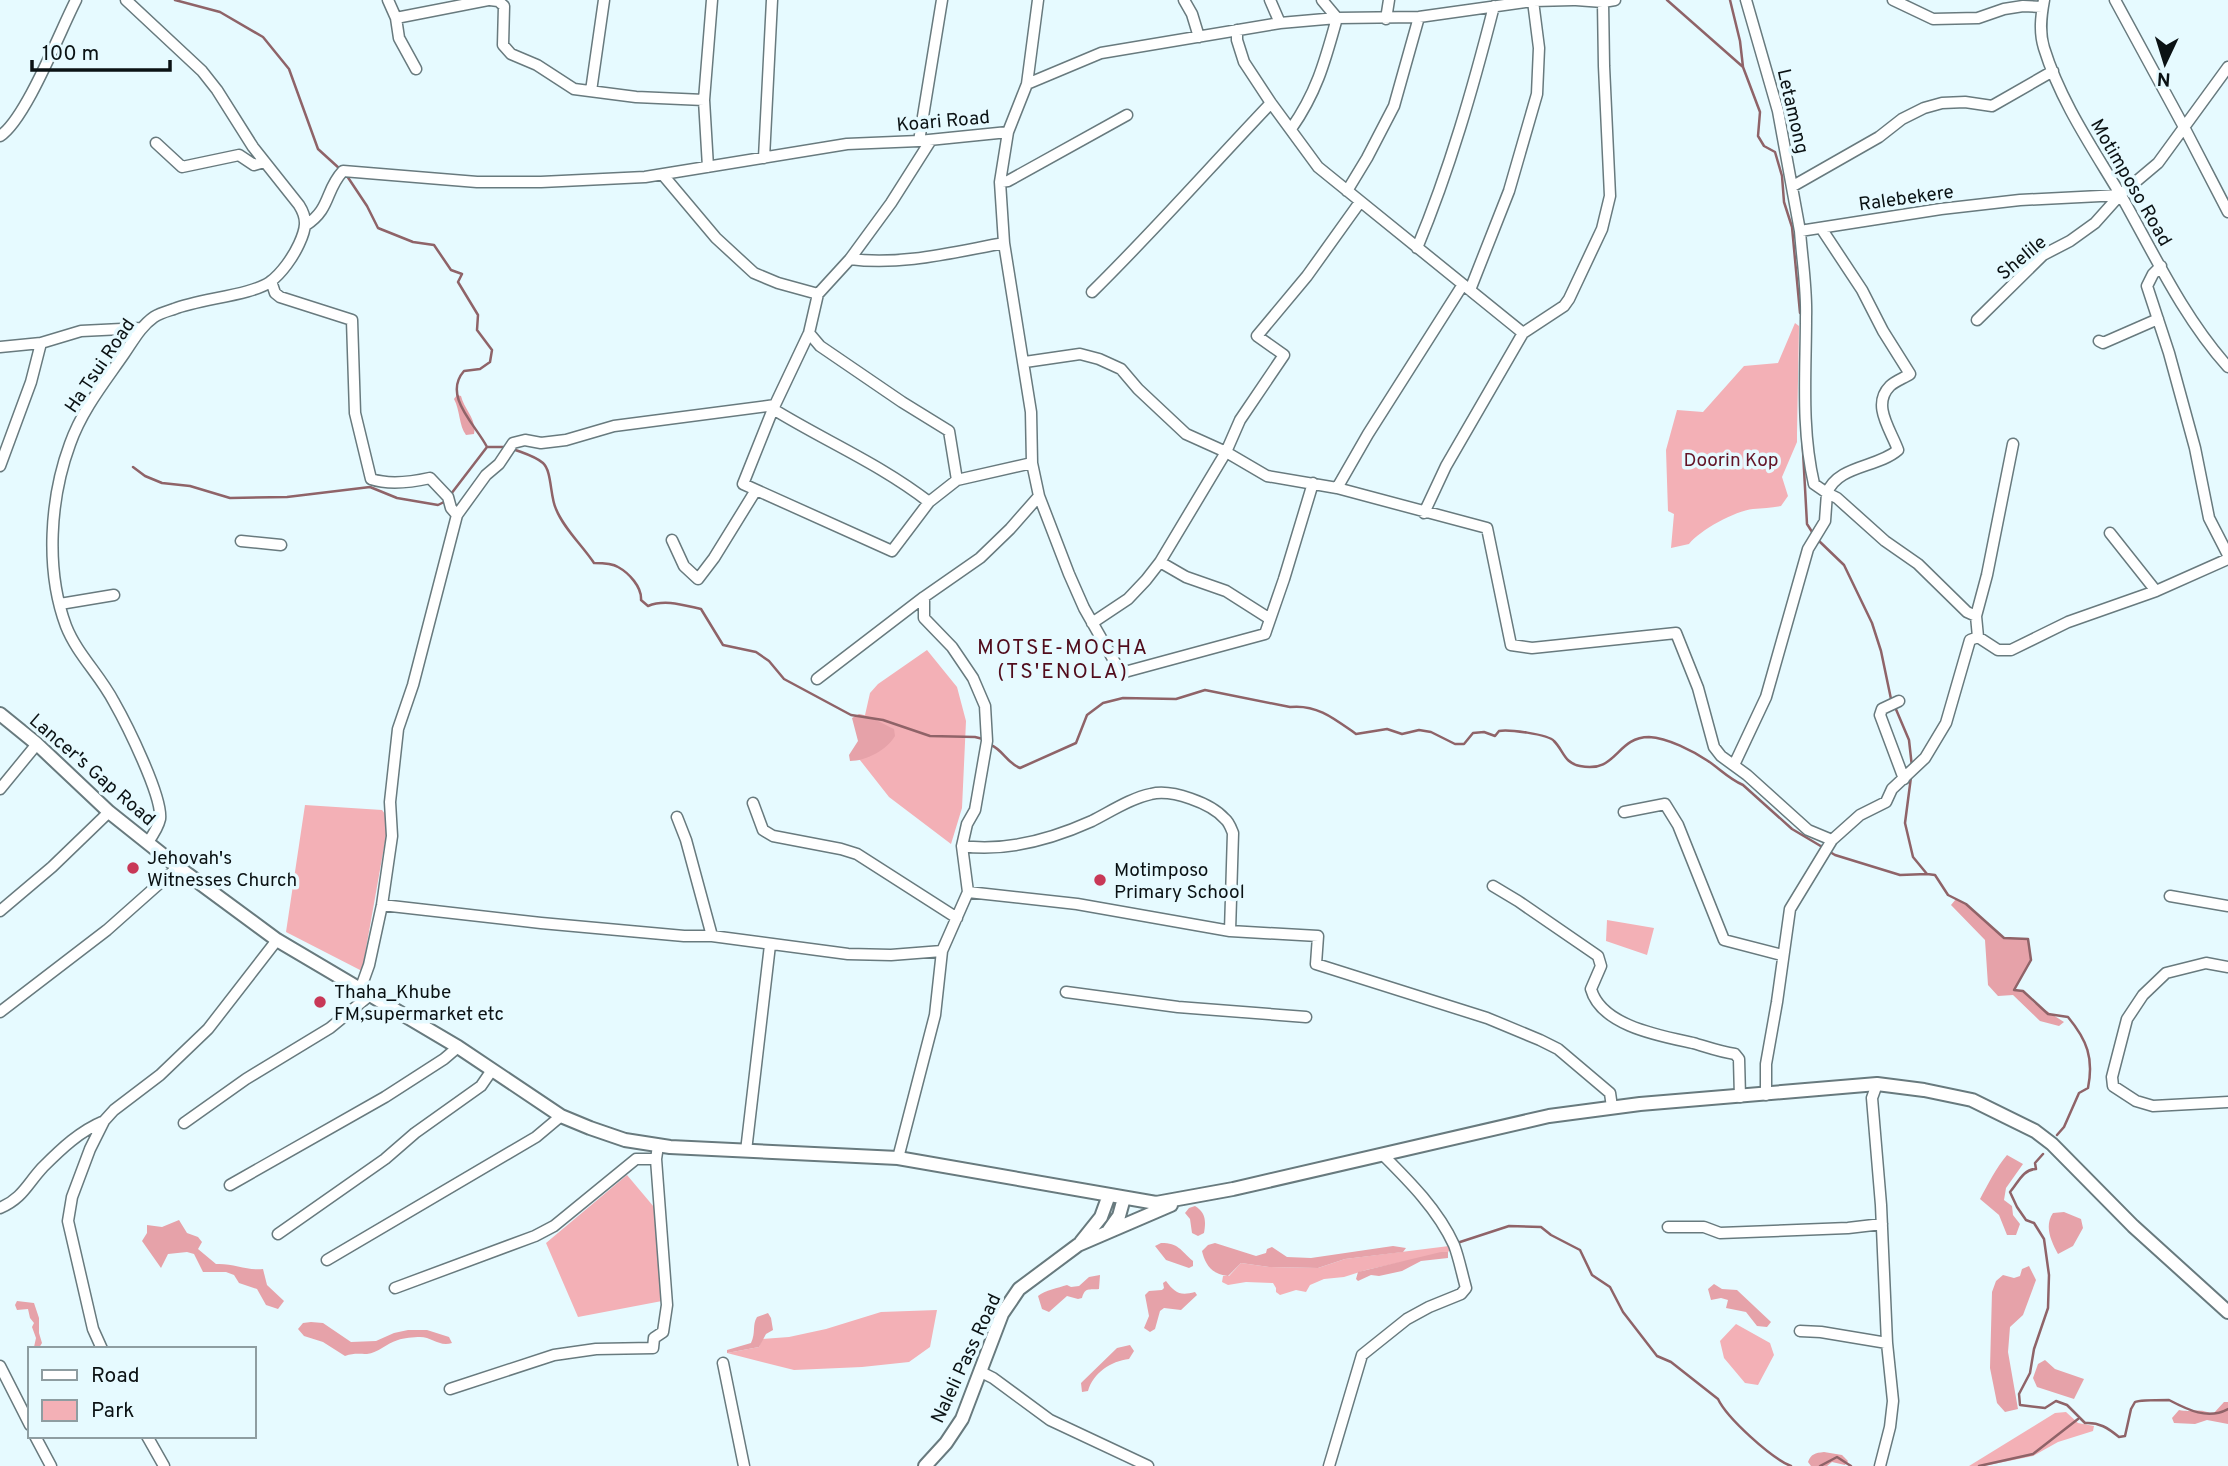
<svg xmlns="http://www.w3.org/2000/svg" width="2228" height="1466" font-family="Overpass,sans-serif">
	<rect width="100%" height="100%" fill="#e6faff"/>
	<path fill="#f3b0b6" d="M1795,323L1799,326L1797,433V442L1782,477L1788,496L1781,506C1771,508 1763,508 1753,509C1735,511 1700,530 1689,544L1671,548L1674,514L1668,511L1666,450L1677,410L1703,412L1744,366L1778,363Z
		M927,650L957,687L966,721L962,808L951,844L889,797L856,755L870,693L878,684Z
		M305,805L382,810L389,819L362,971L286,932Z
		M1607,920L1654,928L1647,955L1606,941Z
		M627,1175L654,1207L662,1301L578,1317L546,1243Z
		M1449,1246L1450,1250L1448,1252L1366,1270L1344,1277L1324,1279L1310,1285L1306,1292L1296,1290L1280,1295L1276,1292V1288L1273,1283L1246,1282L1228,1285L1222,1282L1223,1276H1229L1241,1263L1269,1267L1318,1268L1345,1259Z
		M937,1310L930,1347L909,1362L862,1367L794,1370L727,1353L759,1347L762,1339L789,1337L826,1329L881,1312Z
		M1736,1324L1770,1343L1774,1355L1758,1385L1745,1383L1724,1358L1720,1341Z
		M2066,1412L2078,1423L2094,1426L2093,1431L2058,1442L2033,1456L1984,1466H1969L2055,1413Z"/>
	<path fill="#e6a2a9" d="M457,395L461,396C464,409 477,419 474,434L466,435C459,426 460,410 454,399Z
		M859,714C872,716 882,724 894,729L895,736C887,750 866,761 850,761L849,755L858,741L852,718Z
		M1956,899L1966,904L2004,938L2028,939L2031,960L2014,989L2023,991L2034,1003L2064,1022L2059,1026L2040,1021L2013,995L1998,996L1988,985L1985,940L1951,905Z
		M2007,1155L2023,1164L2006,1188L2004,1200L2012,1206L2013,1215L2020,1224L2016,1235H2007L1999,1215L1980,1199C1988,1184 1996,1168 2007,1155Z
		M1195,1206C1206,1213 1206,1221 1204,1233L1198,1236L1192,1233L1190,1219L1185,1213L1189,1208Z
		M2064,1212L2081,1219L2083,1228L2073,1246L2058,1254C2051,1241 2044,1226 2053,1213Z
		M179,1220L187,1233L198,1237L202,1242L198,1249L216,1264C233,1263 248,1271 263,1269L267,1285L284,1301L278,1309L266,1305L257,1289L239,1283L234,1275L226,1272H203L194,1254L187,1252L168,1254L161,1268L142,1241L147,1233V1225L162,1227Z
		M1161,1243C1179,1243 1180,1250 1193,1261V1266L1189,1268L1166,1260L1155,1246Z
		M1215,1243L1256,1256L1266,1253L1267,1249L1272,1247L1287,1257L1311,1258L1393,1246L1406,1248L1403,1252L1345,1259L1318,1268L1269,1267L1241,1263L1228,1276C1213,1275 1205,1265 1202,1251L1208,1245Z
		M1441,1252H1448V1258L1421,1261L1402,1271L1379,1276L1371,1275L1358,1281L1356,1279L1358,1272Z
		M2029,1266L2036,1280L2023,1315L2010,1327L2008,1352L2018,1409L2005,1412L1997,1403L1990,1368L1992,1292L1996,1281L2003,1275L2014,1278L2020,1276L2022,1269Z
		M1100,1275L1099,1289C1089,1290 1085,1287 1082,1298L1078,1299L1067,1296L1049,1312L1042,1309L1038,1296C1045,1290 1058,1288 1067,1285L1071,1287L1079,1286L1089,1277Z
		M1166,1281C1175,1293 1180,1296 1195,1292L1197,1295L1181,1310L1164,1308L1160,1311L1155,1329L1150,1332L1144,1328L1149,1316L1145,1295L1149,1291L1162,1290L1164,1288L1163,1283Z
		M1714,1284L1722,1289L1737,1290L1771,1322L1767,1327L1757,1326L1746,1312L1726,1308L1728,1300L1721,1298L1711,1300L1708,1289Z
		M17,1301L34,1303L39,1318V1333L42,1343L39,1348L34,1347L36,1338L32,1327L34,1323L30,1318L28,1309L17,1310L15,1305Z
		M768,1313L771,1318L773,1330L766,1334L759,1347L727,1353V1350L751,1343C756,1333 752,1325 757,1317Z
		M311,1322L323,1323L351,1342L376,1341L394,1333L408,1330H427L449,1337L452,1343C439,1347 432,1337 420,1337C414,1337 403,1338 398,1340C387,1343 378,1353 367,1354C358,1354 354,1353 345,1356L323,1342L304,1336L298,1329L303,1323Z
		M1130,1345L1134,1351L1129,1359C1111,1361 1093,1373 1088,1391L1082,1392L1081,1383L1117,1348Z
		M2045,1360L2055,1369L2084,1379L2074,1399L2037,1387L2033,1378L2038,1364Z
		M2224,1402H2228V1424L2207,1420L2195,1424L2174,1423L2172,1418L2179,1410C2194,1413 2196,1407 2213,1414Z
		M1824,1452L1842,1455L1848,1461L1845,1465L1832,1462L1827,1466H1811L1808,1462C1811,1454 1815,1453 1824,1452Z"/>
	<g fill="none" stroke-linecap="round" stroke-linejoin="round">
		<path stroke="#8f6368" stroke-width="2.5" d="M175,0L220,12L263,37L289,69L318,149L340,169
			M1667,0L1743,67
			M1730,0L1740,41L1743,67L1760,112L1758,136L1764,146L1775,152L1782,176L1784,202L1792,227L1800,313
			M345,173L367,206L378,228L413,242L434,245L451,270L462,274L458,282L478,315L477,330L492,350L490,362L480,369L464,371C442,396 476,425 487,447H507
			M1801,415L1807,524L1814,535
			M513,449C523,453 535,456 543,463C552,471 550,497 556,509C564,529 582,545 594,563C602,563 612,563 618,567C629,573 642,587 641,600L648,606C665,599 683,605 701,609L723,645L756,652L769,661L784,679L851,715L883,720L930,736L975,737L983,739
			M133,467L145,476L162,483L190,486L230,498L287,497L370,487L397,498L438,505L444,502
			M451,494L487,447
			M1818,540L1844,565L1872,623L1881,651L1891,699
			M1895,707L1909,740L1912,767
			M991,745C1003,750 1007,763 1020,768L1076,743L1087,715L1103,703L1123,698L1176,699L1205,690L1290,707C1317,704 1335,719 1356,734L1387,729L1402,734L1419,730L1431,732L1455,744H1464L1473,733L1484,732L1495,736L1499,731C1507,729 1548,734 1554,741C1564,751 1564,763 1580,766C1617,774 1616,737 1649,737C1668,738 1693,751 1708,761C1720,769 1729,779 1743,785L1792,829L1824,848
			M1911,777L1905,823L1913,857L1927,874L1935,875L1948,895L1966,904L2004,938L2028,939L2031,960L2014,990L2023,991L2048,1014L2068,1017C2087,1040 2094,1058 2088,1088L2079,1093L2064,1127L2057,1135
			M1830,852L1835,855L1900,875L1927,874
			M2043,1154L2035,1163L2036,1169C2023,1169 2018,1183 2010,1192L2017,1207L2026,1220L2034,1223L2044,1239L2049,1275L2048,1308L2034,1349L2030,1373L2019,1394L2020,1405L2045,1408L2056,1401L2067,1405L2085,1423C2099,1422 2108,1428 2119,1437L2125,1436L2131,1409L2135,1402C2139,1400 2164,1400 2169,1400C2188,1410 2208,1420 2228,1409
			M1457,1243L1509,1226L1541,1227L1551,1235L1580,1250L1592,1275L1610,1287L1623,1312L1657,1356L1671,1362L1718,1399C1727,1418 1771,1458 1791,1466
			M1820,1466L1837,1457L1851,1466
			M1979,1466L2033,1454L2078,1419"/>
		<g stroke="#687a7e" stroke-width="13">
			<path id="minor" d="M126,0L202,71L217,90L253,147L299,205C308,219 306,229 299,244C293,257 282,273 270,282C252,295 199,299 174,309C168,311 160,313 154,317C141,326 133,341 124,354C104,383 82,410 70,444C50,498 45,570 66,626C77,654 100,675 114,702C126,723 163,797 160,819C158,828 153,835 148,842
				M388,0L396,18L488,0
				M490,0L498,1L504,6L503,45L511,54L537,65L574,89L636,97L704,100
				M1184,0L1192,14L1199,37
				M1270,0L1280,23
				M1576,0L1603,2L1615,0
				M1746,0L1778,111L1800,231
				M1893,0L1933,19L1978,18L2004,9L2023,6L2042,7
				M2044,0C2041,16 2039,32 2044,48C2061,103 2094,150 2123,199C2155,256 2184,318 2228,367
				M2115,0L2185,129L2228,212
				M396,18L399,38L416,69
				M1386,19L1389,0
				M1237,30V40L1244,62L1271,103L1318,167L1523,333
				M1027,84L1038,0
				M591,91L604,0
				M1291,129C1317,92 1325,61 1337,18L1322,0
				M1008,132L1000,182L1004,243L1031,412L1032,463L1039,496L1069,574L1084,608L1121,673L1265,634L1284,579L1313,483
				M0,136C26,119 60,31 76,0
				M931,140L891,203L850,259L818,294L809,333L773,409L743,484L892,551L929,502L957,480L1032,463
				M919,141L942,0
				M156,143L182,167L239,155L254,165L264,162
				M764,158L772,0
				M708,167L704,100L712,0
				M663,175L716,238L754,273L778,283L818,294
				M1000,182L1008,181L1127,115
				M1793,186L1879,137L1902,119L1924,108L1942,103L1965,102L1992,106L2053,71
				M1347,191L1367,158L1394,106L1419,17
				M306,225C331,209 325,190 343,171L477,182H541L645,177L847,144L919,141L1008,132L1027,84L1101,53L1280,23L1337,18L1419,17L1533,1L1573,0
				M1821,228L1862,290L1883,331L1910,374C1904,378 1895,381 1890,386C1871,405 1891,430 1898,450C1877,468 1838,465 1827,493L1837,498L1885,541L1918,564L1967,612L1976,616L1978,637L1998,650H2011L2068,622L2156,591L2228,559
				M1417,248C1450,169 1473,88 1494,6
				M850,259C901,266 954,252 1004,243
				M2161,266L2153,274L2147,286L2169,353L2195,448L2209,518L2228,555
				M271,281L275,293L280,297L352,320L355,413L371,479C389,485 412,482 430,478L448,497L451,508L457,515
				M1470,290L1509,191L1537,94L1539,48L1533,1
				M1092,292C1154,231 1211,166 1271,103
				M1977,320L2043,255L2070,241L2095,223L2120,195L2158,163L2228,67
				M809,333L820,346L902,402L949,431L957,480
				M2099,341L2103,343L2158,319
				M0,347L41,343L81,331L142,328
				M1025,362L1080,354L1099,359L1121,369L1138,389L1186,434L1226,452L1267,476L1337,488L1487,528L1511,645L1532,648L1676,633L1698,688L1714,747L1721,756L1747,775L1808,830L1832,840
				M773,409C825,441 880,464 929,502
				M0,466L31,382L41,343
				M1337,488L1368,434L1462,286
				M1424,513L1446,466L1523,333L1564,306L1569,299L1602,229L1610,196L1604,66L1603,2
				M2110,533L2156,591
				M672,540L684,566L698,579L714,558L756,490
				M241,541L281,545
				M1160,562L1186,577L1226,591L1270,619
				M60,604L114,595
				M1976,616L1987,575L2013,444
				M1092,623L1128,599L1146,580L1160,562L1226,452L1240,420L1284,355L1257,336L1307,276L1360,202
				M817,679L924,597L980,558L1010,529L1039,496
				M1899,701L1882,709L1880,715L1904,779
				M1734,765L1766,697L1808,549L1825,521L1827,493L1814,484C1801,428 1806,373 1806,317C1807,288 1802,259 1800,231L1941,209L2020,200L2120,195
				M0,789L37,744
				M753,803L763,830L773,836L841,849L857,854L957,918
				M1624,812L1665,804L1678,825L1724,940L1782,955
				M677,817L686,840L712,936
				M962,846C1006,852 1052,839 1092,821C1110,812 1131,798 1151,794C1172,789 1211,803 1225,819C1229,822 1231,828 1233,833L1230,931
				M1493,886L1518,901L1598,956L1601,966L1591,989C1601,1026 1661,1036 1693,1043C1707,1047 1720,1052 1735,1054L1739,1059L1740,1097
				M968,892L1077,904L1230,931L1318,936L1316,964L1487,1018L1540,1040L1558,1049L1610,1093L1612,1107
				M2170,896L2228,906
				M382,905L541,923L684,936H712L848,954L891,955L942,951
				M0,911L52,867L109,812
				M2228,967L2206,963L2166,973L2143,995L2127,1019L2112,1077L2113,1086L2136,1101L2153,1106L2228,1102
				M360,990L369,965L382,905L392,836L390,802L398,729L413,685L457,515L486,475L499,464L513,443L525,440L541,443L566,440L614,426L775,405
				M1066,992L1178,1007L1306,1017
				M0,1012L107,930L178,867
				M1877,1084L1872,1098L1881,1205L1887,1343L1893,1401L1890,1427L1880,1466
				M1766,1095V1064L1777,1002L1790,909L1832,840L1860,815L1886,802L1892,789L1925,758L1946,723L1970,640L1978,637
				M184,1123L246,1079L330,1028L369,996
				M746,1151L770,945
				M898,1158L935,1015L942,951L968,892L962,846L967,824L975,810L987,741L985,706L973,678L952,647L924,618V597
				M230,1185L385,1097L444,1059L458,1047
				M0,1208C23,1198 27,1184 43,1167C62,1148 80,1131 104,1121
				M1668,1227H1704L1720,1233L1848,1228L1882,1224
				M278,1234L385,1159L415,1133L481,1086L492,1070
				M327,1260L536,1137L561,1116
				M395,1288L535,1236L554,1226L636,1159H656
				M1800,1331L1821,1332L1887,1343
				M102,1349L93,1329L68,1221L72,1197L90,1149L104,1121L114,1110L160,1075L208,1029L277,940
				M723,1363L744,1466
				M0,1366L30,1425
				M981,1372L993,1378L1050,1420L1148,1466
				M450,1389L554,1355L596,1349L653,1348L654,1338L663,1332L667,1305L656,1159L658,1146
				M35,1436L51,1466
				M147,1436L164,1466
				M1329,1466L1362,1355L1407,1319L1429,1307L1461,1294L1466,1288C1462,1274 1459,1258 1454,1245C1438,1210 1410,1182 1383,1155"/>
		</g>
		<g stroke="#687a7e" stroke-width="16">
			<path id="major" d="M0,714L37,744L109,812L178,867L277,940L458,1047L561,1116L590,1128L625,1140L670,1147L898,1158L1156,1203L1233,1189L1549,1116L1640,1104L1877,1084L1924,1090L1972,1100L2035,1131L2052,1144L2133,1226L2228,1312
				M1109,1230L1119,1216L1124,1198
				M1081,1242L1101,1217L1109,1195
				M925,1466L946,1443L962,1419L1002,1314L1019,1289L1078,1245L1171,1205"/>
		</g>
		<use href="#minor" stroke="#fff" stroke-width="10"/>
		<use href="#major" stroke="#fff" stroke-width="12"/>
	</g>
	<g fill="#c83857" stroke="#e6faff" stroke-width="2.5">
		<circle cx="133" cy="868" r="7"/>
		<circle cx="1100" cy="880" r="7"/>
		<circle cx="320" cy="1002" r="7"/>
	</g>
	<g text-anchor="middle" stroke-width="7" stroke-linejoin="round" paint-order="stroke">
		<g font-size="19" fill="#0b1214" stroke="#e6faff">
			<text transform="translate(1794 111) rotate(77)" y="7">Letamong</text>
			<text transform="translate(943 120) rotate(-5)" y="7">Koari Road</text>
			<text transform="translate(2132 182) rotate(60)" y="7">Motimposo Road</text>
			<text transform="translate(1906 197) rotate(-8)" y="7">Ralebekere</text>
			<text transform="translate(2021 257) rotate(-40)" y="7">Shelile</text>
			<text transform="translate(99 365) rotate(-56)" y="7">Ha Tsui Road</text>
			<text transform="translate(93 769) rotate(41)" y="7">Lancer's Gap Road</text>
			<text transform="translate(965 1358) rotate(-65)" y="7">Naleli Pass Road</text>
		</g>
		<g font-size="19" fill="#631426" stroke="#e6faff">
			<text x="1731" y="466">Doorin Kop</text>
		</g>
		<g font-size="19" fill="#0b1214" stroke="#e6faff" text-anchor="start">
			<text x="147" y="864">Jehovah's<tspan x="147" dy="22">Witnesses Church</tspan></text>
			<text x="1114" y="876">Motimposo<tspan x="1114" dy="22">Primary School</tspan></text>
			<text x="334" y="998">Thaha_Khube<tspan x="334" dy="22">FM,supermarket etc</tspan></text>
		</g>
		<g font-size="21" letter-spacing="2" fill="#510c1c" stroke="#e6faff">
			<text x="1063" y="654">MOTSE-MOCHA<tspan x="1063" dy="24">(TS'ENOLA)</tspan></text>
		</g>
	</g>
	<rect x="28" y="1347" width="228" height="91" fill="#e6faff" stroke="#8e9da1" stroke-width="2"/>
	<rect x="42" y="1370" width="35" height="10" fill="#ffffff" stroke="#8e9da1" stroke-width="2"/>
	<text x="91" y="1382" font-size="21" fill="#0b1214">Road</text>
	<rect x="42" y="1400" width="35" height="21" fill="#f3b0b6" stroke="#8e9da1" stroke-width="2"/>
	<text x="91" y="1417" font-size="21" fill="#0b1214">Park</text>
	<g transform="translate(2165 63) rotate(184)" stroke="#e6faff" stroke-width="5" paint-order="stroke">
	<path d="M0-5L12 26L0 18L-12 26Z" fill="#0b1214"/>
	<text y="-10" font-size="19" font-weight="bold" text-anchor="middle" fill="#0b1214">N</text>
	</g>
	<path d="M32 60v10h138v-10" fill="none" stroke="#0b1214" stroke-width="3.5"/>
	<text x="42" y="60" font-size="21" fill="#0b1214" stroke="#e6faff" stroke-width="5" paint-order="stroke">100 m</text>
</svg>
